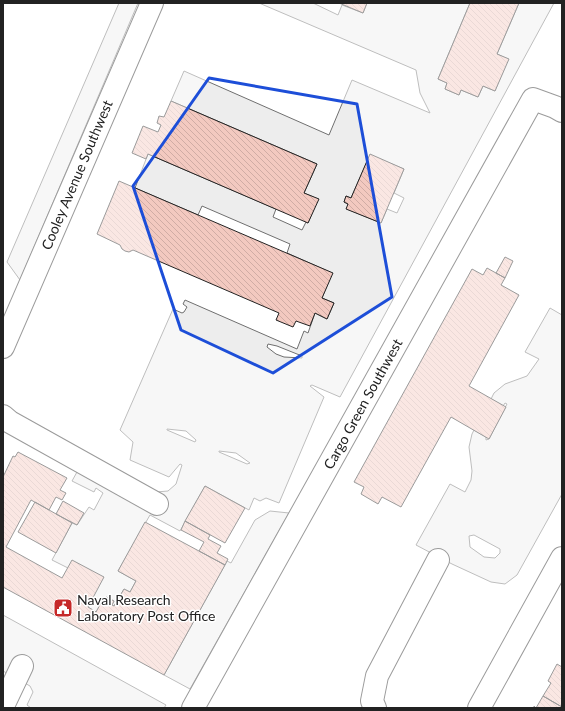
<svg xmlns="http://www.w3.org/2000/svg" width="565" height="711" font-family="Lato,sans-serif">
	<defs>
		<pattern id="building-back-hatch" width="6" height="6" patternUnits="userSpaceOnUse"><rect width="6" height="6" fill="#f3c9c0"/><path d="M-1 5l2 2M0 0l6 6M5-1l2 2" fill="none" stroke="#d0aca5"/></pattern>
	</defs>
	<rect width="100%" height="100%" fill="#fff"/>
	<path fill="#ededed" stroke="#6f6f6f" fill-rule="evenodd" d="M119,3H138L20,280L7,262Z
		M259,3H313L338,15L342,5L363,13L367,3H470L438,79L447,83L445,89L459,95L461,90L478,97L483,86L495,91L508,59L497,54L519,3H554L340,397L312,385L310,386L324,397L279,503L266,498L260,501L254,498L249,510L205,486L180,531L150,515L118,571L136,581L130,592L124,589L114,606L112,605L114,601L106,597L96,612L88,607L68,568L52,560L72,523L77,525L89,507L94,510L103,493L96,488L94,492L72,481L87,454L156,492L168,491L176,484L182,465L180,464L169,477L130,460L133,442L120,430L173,309L182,313L184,312L187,307L183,304L185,300L297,349L304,331L308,333L315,313L327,319L334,303L322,298L332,273L287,253L290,244L202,206L198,215L135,188L148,154L276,209L273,217L302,230L306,222L308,223L318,199L304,193L317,164L171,101L184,71L329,135L352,80L430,113L420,93L416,70ZM370,155L404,169L394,193L404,198L397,213L387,209L381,223L347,209L348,204L344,202L346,196L351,198ZM268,344L277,346L302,356V358L284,357L276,354L267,347ZM167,429L186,431L196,440L195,442L167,430ZM219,451L236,453L250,463L247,464L219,452Z
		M550,308L562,315V494L517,575L505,584L491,582L452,564L416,545L450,484L465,492L471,480L472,471L469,447L472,434L474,430L486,437V440L489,439L507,404L505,403L503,406L491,399L494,393L505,384L527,376L539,359L525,352ZM474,535L500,549V553L495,558L484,557L470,547L469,536Z
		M270,511L289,513L190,689L164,675L227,561L231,563L255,520Z
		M3,615L166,705L164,708H31L27,705L33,692L30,686L3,671Z"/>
	<path fill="url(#building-back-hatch)" stroke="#222" d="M339,3H367L363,13Z
		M470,3H519L497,54L509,59L495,91L483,86L478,97L461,90L459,95L445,89L447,83L438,79Z
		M171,101L317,164L304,193L319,199L308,223L148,154L146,159L132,153L143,126L158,132L161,125L157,123L159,116L164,117Z
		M370,154L404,169L381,223L346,209L348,204L344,202L346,196L351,198Z
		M119,181L333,273L322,298L334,303L327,319L315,313L310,326L296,321L293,327L276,320L279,313L133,250L129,252L125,251L122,249L120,245L97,234Z
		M505,257L513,261L505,278L496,273Z
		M487,268L505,278L501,285L519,295L469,386L506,407L489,439L451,417L401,507L382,497L378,504L361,494L364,487L354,482L472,269L483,275Z
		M18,452L67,478L60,490L66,493L62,500L56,497L49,510L31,500L6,547L62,578L72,560L104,577L88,607L96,612L103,599L104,600L106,597L114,601L112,605L114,606L124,589L130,592L136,581L118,571L145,522L225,565L164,675L3,587V477L13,456L15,457Z
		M205,486L245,508L225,543L185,521Z
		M63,501L84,513L77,525L56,514Z
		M35,502L72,523L56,553L18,532Z
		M185,521L210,535L208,539L221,546L217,553L228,559L225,565L199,551L204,542L181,530Z
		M557,664L562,667V707L543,696L551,683L548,681Z
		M543,696L562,707V708H534V706L536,708Z"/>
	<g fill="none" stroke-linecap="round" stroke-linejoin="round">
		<g stroke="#222" stroke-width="24">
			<path id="minor" d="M3,347L152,3
				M3,416L10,422L157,504
				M3,706L22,666
				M193,708L533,99L555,107L562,111
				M375,708L372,701L377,676L438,560
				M479,708L562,558"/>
		</g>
		<use href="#minor" stroke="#fff" stroke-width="22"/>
	</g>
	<path d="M0 0H565V711H0ZM209,78L357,104L392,297L273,373L181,330L133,186Z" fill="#fff" fill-opacity=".55" fill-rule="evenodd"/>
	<path fill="none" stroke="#1d4ed8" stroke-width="3" stroke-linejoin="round" d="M209,78L357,104L392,297L273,373L181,330L133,186Z"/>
	<defs>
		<g id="civic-square" transform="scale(1)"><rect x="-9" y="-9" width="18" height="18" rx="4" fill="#c62828" stroke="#fff"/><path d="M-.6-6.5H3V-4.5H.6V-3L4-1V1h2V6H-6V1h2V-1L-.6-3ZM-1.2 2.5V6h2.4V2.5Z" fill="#fff"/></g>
	</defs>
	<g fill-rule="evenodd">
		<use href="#civic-square" x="63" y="608"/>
	</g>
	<g text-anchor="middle" stroke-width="3" stroke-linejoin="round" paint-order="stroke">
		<g font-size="14" fill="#222" stroke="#fff">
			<text transform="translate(77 175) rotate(-67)" y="5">Cooley Avenue Southwest</text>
			<text transform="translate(363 404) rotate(-61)" y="5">Cargo Green Southwest</text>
		</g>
		<g font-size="14" fill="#222" stroke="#fff" text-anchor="start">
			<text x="77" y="605">Naval Research<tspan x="77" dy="16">Laboratory Post Office</tspan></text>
		</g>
	</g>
	<rect width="565" height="711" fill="none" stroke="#222222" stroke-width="8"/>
</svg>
